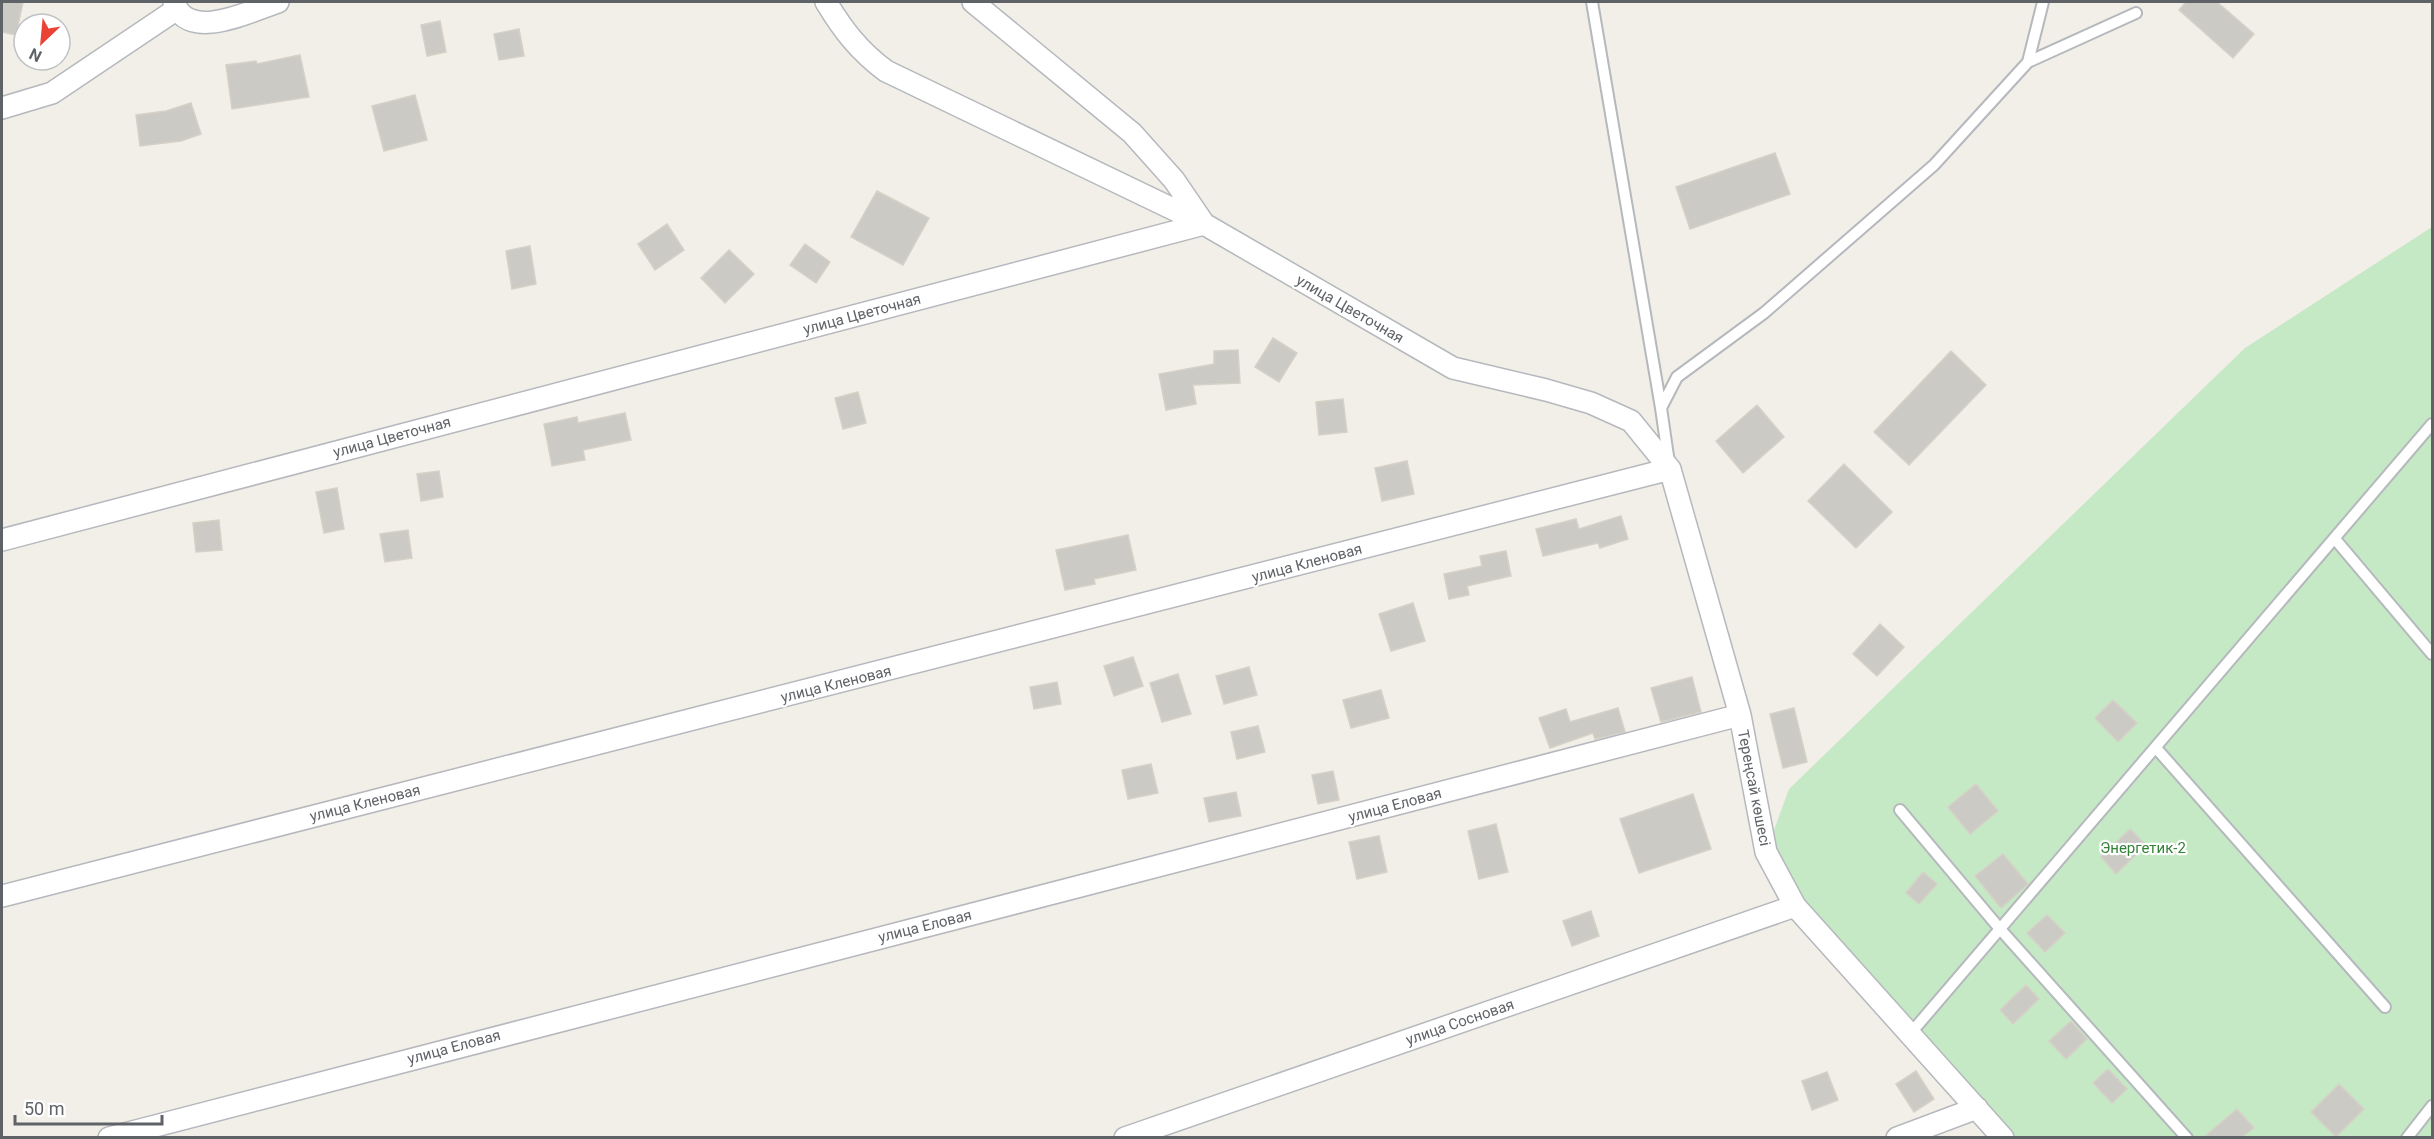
<svg xmlns="http://www.w3.org/2000/svg" width="2434" height="1139" font-family="Roboto,sans-serif">
	<rect width="100%" height="100%" fill="#f1efe8"/>
	<path fill="#c5e8c5" d="M2432,227V1106L2407,1137H2003L1795,906L1766,852L1789,789L2245,348Z
		M2432,1117V1137H2416Z"/>
	<path fill="#cccac5" stroke="#d6d1c6" stroke-width="1.5" d="M2,2H23L16,35L2,32Z
		M2186,2H2217L2254,34L2233,58L2179,10Z
		M440,21L446,52L427,56L421,25Z
		M519,29L524,56L499,60L494,34Z
		M300,55L309,97L232,109L226,65L256,61L257,64Z
		M415,95L427,140L384,151L372,106Z
		M191,103L201,134L181,141L140,146L136,115L166,111Z
		M1775,153L1790,194L1690,229L1676,187Z
		M877,191L929,218L903,265L851,237Z
		M667,224L684,250L655,270L638,244Z
		M805,244L830,262L816,283L790,265Z
		M530,246L536,284L512,289L506,251Z
		M729,250L754,274L725,303L701,278Z
		M1273,338L1297,353L1279,382L1255,367Z
		M1238,350L1240,383L1193,385L1196,404L1166,410L1159,374L1214,364V351Z
		M1951,351L1986,385L1909,465L1874,432Z
		M858,392L866,423L843,429L835,398Z
		M1343,399L1347,432L1319,435L1316,402Z
		M1757,405L1784,437L1743,473L1716,441Z
		M625,413L631,440L583,450L585,460L552,466L544,424L577,417L578,423Z
		M1407,461L1414,494L1382,501L1375,468Z
		M1844,464L1892,512L1856,548L1808,501Z
		M439,471L443,497L421,501L417,474Z
		M337,488L344,529L324,533L316,492Z
		M1621,516L1628,539L1600,548L1598,543L1543,556L1536,529L1576,519L1579,529Z
		M219,520L222,550L196,552L193,523Z
		M408,530L412,558L385,562L380,534Z
		M1128,535L1136,570L1094,579L1095,584L1065,590L1056,550Z
		M1506,551L1511,576L1467,586L1469,595L1449,599L1444,574L1482,566L1480,556Z
		M1413,603L1425,641L1391,651L1379,614Z
		M1880,624L1904,647L1877,676L1853,654Z
		M1133,657L1143,686L1114,696L1104,666Z
		M1249,667L1257,695L1224,704L1216,676Z
		M1178,674L1191,714L1162,722L1150,683Z
		M1692,677L1701,712L1661,722L1651,688Z
		M1057,682L1061,704L1034,709L1030,687Z
		M1381,690L1389,718L1351,728L1343,700Z
		M2113,700L2137,723L2118,742L2095,718Z
		M1618,708L1625,732L1595,739L1593,733L1550,748L1539,718L1566,709L1570,722Z
		M1794,708L1807,762L1783,768L1770,714Z
		M1258,726L1265,752L1237,759L1231,732Z
		M1151,764L1158,793L1128,799L1122,770Z
		M1333,771L1339,800L1318,804L1312,775Z
		M1976,784L1998,811L1970,834L1948,807Z
		M1236,792L1241,816L1209,822L1204,798Z
		M1693,794L1711,849L1639,873L1620,819Z
		M1496,824L1508,872L1479,879L1468,831Z
		M2130,829L2146,845L2116,874L2101,857Z
		M1379,836L1387,872L1357,879L1349,842Z
		M2003,854L2028,884L2001,908L1975,876Z
		M1923,872L1937,884L1919,904L1906,893Z
		M1591,911L1599,936L1572,946L1563,921Z
		M2047,915L2065,933L2045,952L2027,933Z
		M2026,985L2039,999L2013,1024L2000,1010Z
		M2071,1021L2087,1039L2066,1059L2049,1041Z
		M2108,1069L2127,1089L2112,1103L2093,1083Z
		M1916,1071L1934,1099L1914,1112L1896,1084Z
		M1827,1072L1838,1100L1812,1110L1802,1081Z
		M2339,1084L2364,1109L2336,1137L2311,1112Z
		M2237,1109L2254,1128L2242,1137H2204Z"/>
	<g fill="none" stroke-linecap="round" stroke-linejoin="round">
		<g stroke="#b5b8bc" stroke-width="14">
			<path id="service" d="M1592,2L1661,408
				M2028,62L2136,13
				M1669,463L1661,408L1677,377L1764,313L1934,165L2028,62L2043,2
				M2335,539L2432,654
				M2156,748L2385,1007
				M1900,810L2000,929L2187,1138
				M1910,1034L2432,424
				M2407,1138L2432,1106"/>
		</g>
		<g stroke="#b5b8bc" stroke-width="24">
			<path id="minor" d="M174,2C188,43 250,11 278,2
				M826,2C843,30 859,51 886,71L1204,224
				M973,2L1132,133L1174,180L1202,221
				M2,108L52,93L177,9
				M2,540L1204,224L1453,368L1546,390L1591,403L1631,421L1670,469L1740,715L1766,852L1795,906L2003,1138
				M2,896L1670,469
				M109,1138L1740,715
				M1125,1138L1795,906
				M1897,1138L1977,1108"/>
		</g>
		<use href="#service" stroke="#fff" stroke-width="10"/>
		<use href="#minor" stroke="#fff" stroke-width="21"/>
	</g>
	<g text-anchor="middle" stroke-width="4.5" stroke-linejoin="round" paint-order="stroke">
		<g font-size="15" fill="#5f6368" stroke="#fff">
			<text transform="translate(1350 309) rotate(30)" y="5">улица Цветочная</text>
			<text transform="translate(862 314) rotate(-15)" y="5">улица Цветочная</text>
			<text transform="translate(392 437) rotate(-15)" y="5">улица Цветочная</text>
			<text transform="translate(1307 563) rotate(-15)" y="5">улица Кленовая</text>
			<text transform="translate(836 684) rotate(-14)" y="5">улица Кленовая</text>
			<text transform="translate(1754 788) rotate(79)" y="5">Тереңсай көшесі</text>
			<text transform="translate(365 803) rotate(-14)" y="5">улица Кленовая</text>
			<text transform="translate(1395 805) rotate(-15)" y="5">улица Еловая</text>
			<text transform="translate(925 926) rotate(-14)" y="5">улица Еловая</text>
			<text transform="translate(1460 1022) rotate(-19)" y="5">улица Сосновая</text>
			<text transform="translate(454 1047) rotate(-15)" y="5">улица Еловая</text>
		</g>
		<g font-size="15" fill="#348238" stroke="#fff">
			<text x="2143" y="853">Энергетик-2</text>
		</g>
	</g>
	<rect width="2434" height="1139" fill="none" stroke="#5f6368" stroke-width="6"/>
	<g transform="translate(42 42) rotate(206)"><circle r="28" fill="#ffffff" stroke="#bfc1c3" stroke-width="1.5"/>
	<path d="M0-4.5L10 22L0 15L-10 22Z" fill="#ea4335"/>
	<text y="-9" font-size="16" font-weight="bold" text-anchor="middle" fill="#5f6368">N</text>
	</g>
	<path d="M15 1115v9h147v-9" fill="none" stroke="#5f6368" stroke-width="3"/>
	<text x="24" y="1115" font-size="18" fill="#5f6368" stroke="#ffffff" stroke-width="4.5" paint-order="stroke">50 m</text>
</svg>
